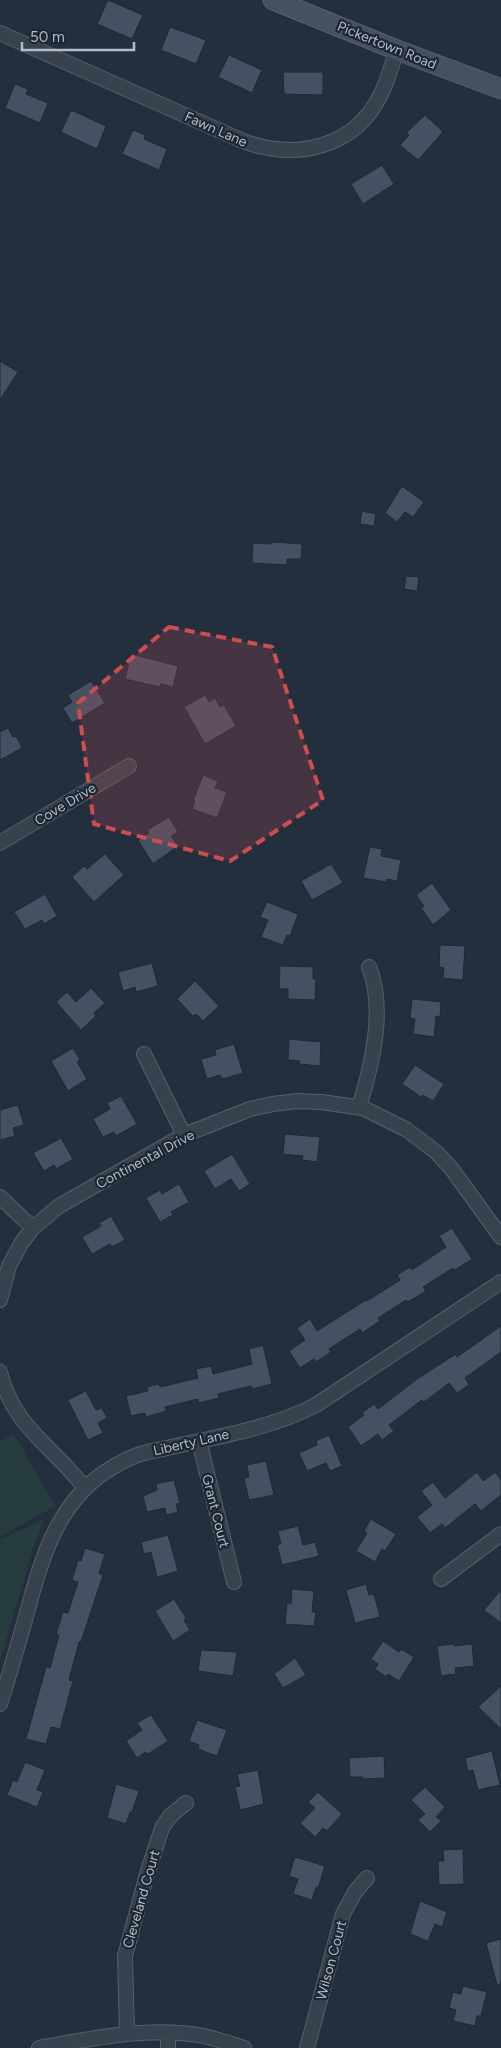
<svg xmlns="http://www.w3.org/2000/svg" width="501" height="2048" font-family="Figtree,sans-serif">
	<rect width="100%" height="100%" fill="#242f3e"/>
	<path fill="#263c3f" d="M14,1434L55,1506L0,1537V1442Z
		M44,1519L32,1552L0,1661V1540Z"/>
	<path fill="#455162" stroke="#1f2835" d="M108,0L143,15L132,39L97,24Z
		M170,27L206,40L196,64L161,50Z
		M229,55L262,70L252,93L218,77Z
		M283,72H323V95L284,94Z
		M15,84L28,89L26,94L48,103L40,123L5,108Z
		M71,110L106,126L97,149L61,132Z
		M425,115L443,132L418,160L400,145L409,135L406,133Z
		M133,130L145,135L144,139L167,149L159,170L122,154Z
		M382,165L394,184L363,204L351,184Z
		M0,361L18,372L0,400Z
		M402,486L424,502L413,517L405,512L397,522L385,513Z
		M362,511L376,514L374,526L360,524Z
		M272,542L302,544L301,559H287V565L252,563L253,543L272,544Z
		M406,576L419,577L417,591L404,589Z
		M131,654L178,666L173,687L161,684L160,687L125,679Z
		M91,681L105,703L72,723L63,708L72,702L68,695Z
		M205,695L209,702L215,698L220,707L224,705L236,726L205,744L184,707Z
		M8,728L13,737L16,736L22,748L0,760V732Z
		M203,775L218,781L215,788L227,792L217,818L192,809L195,801H193Z
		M169,817L178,832L171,836L178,846L153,864L138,840L149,833L147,830Z
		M370,847L382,849L381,856L401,860L397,881L387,879L386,882L363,878Z
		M105,854L124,875L94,902L72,877L84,866L87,869Z
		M331,864L343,883L312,900L301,881Z
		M432,883L451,910L433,925L421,908L424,906L416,895Z
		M45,894L57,916L44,924L42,920L25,929L14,912Z
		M267,902L298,914L290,936L287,935L283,945L261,937L268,920L260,917Z
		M440,945L465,946L463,980L443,978L444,968L439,967Z
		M152,963L158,986L136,992L135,987L123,991L118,972Z
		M280,966L313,967V979H316L315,1000L288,999V989H279Z
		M195,981L219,1006L203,1021L196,1014L193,1016L177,999Z
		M91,988L105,1003L94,1013L96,1016L81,1030L56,1002L67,992L76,1002Z
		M412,999L441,1002L440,1017L436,1016L434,1037L413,1034L415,1019L410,1018Z
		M289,1039L321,1042L320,1066L299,1064L300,1061L288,1060Z
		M234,1044L243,1073L222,1079L220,1075L207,1079L201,1059L216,1055L215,1050Z
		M73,1048L80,1060L77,1062L87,1079L68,1091L51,1061Z
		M415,1065L444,1084L433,1101L423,1095L421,1097L402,1084Z
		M121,1096L137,1124L116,1136L114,1132L103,1137L93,1119L110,1109L107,1103Z
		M18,1105L24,1125L13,1128L15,1136L0,1140V1110Z
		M285,1134L320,1137L317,1162L302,1160L303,1156L283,1154Z
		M61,1138L73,1159L56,1169L54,1165L44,1171L33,1153Z
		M232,1154L250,1184L239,1191L231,1179L215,1189L204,1171Z
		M179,1184L189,1202L171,1212L173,1215L160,1222L146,1198L160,1190L162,1194Z
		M111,1216L125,1240L112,1247L110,1244L92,1254L82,1237L101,1226L99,1223Z
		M452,1228L472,1259L455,1270L453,1268L423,1287L426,1291L408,1302L406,1300L378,1318L380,1321L362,1333L360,1329L329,1349L331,1352L316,1362L314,1359L300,1368L289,1351L305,1340L297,1328L310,1319L317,1331L366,1300L367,1301L400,1280L397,1275L410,1267L412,1270L446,1247L439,1236Z
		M501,1326V1352L465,1378L469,1385L457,1393L449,1383L424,1402L422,1400L389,1425L394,1431L382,1440L378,1434L361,1446L348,1427L364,1415L362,1413L374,1404L378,1409L420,1377L456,1354L457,1357Z
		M263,1345L272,1384L252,1389L251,1386L218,1394L219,1398L198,1403V1399L165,1407L166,1411L146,1417L145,1413L131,1416L126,1396L148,1391L147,1387L159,1384L160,1387L198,1378L196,1369L211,1366L213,1374L252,1364L249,1349Z
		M86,1391L96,1410L102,1408L107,1418L98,1423L103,1433L88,1440L68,1400Z
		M329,1435L342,1466L330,1471L326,1463L307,1471L299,1453L317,1445L316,1441Z
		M266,1461L274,1495L249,1500L244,1478L249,1477L247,1465Z
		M477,1472L483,1481L495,1472L501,1480V1495L481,1511L475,1504L445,1528L442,1524L430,1533L417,1517L432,1505L421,1491L433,1482L445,1498Z
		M174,1480L180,1503L176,1504L178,1512L166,1515L165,1508L147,1512L143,1496L157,1490L156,1484Z
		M371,1519L396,1534L385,1551L382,1549L375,1562L356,1551L367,1533L364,1531Z
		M298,1526L303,1545L315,1542L319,1556L282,1565L277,1545L281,1544L278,1531Z
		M168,1535L178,1571L157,1577L151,1552L144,1554L141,1542Z
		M85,1548L105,1554L99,1573L103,1575L81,1642H79L69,1680L73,1681L60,1729L51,1727L46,1744L26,1739L46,1667L50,1668L59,1635L56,1634L63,1612L68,1613L78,1582L72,1580L78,1560L81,1561Z
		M366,1584L369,1595L374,1594L380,1617L355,1623L346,1590Z
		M292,1589L314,1591L312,1612H316L314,1626L285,1624L287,1603L291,1604Z
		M501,1590V1623L484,1610Z
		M174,1599L186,1618L184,1620L190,1630L173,1641L155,1611Z
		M383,1641L399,1652L401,1649L414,1657L399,1681L388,1674L386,1677L375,1669L378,1664L371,1659Z
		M454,1644V1646L472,1644L474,1666L455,1668L456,1674L441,1676L437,1646Z
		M201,1650L237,1652L233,1676L198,1671Z
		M295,1658L306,1675L283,1688L274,1674Z
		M501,1686V1729L478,1707Z
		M151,1715L168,1741L148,1754L146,1752L137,1758L126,1741L142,1730L137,1723Z
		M197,1720L227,1730L217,1756L198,1749L199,1745L189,1741Z
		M492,1751L500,1785L478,1790L473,1770L468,1771L465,1758Z
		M384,1756L385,1778L363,1779V1777H350L349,1758Z
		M25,1762L45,1770L37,1790L43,1792L37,1807L7,1795L13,1780L17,1782Z
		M258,1770L264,1804L240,1810L235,1787L240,1786L237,1774Z
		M116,1784L139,1791L132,1812H130L126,1824L107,1818Z
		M425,1787L445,1807L436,1817L441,1821L430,1832L418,1820L425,1814L411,1800Z
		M318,1792L342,1814L327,1831L323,1828L315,1837L300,1823L315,1808L308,1802Z
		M463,1849L464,1884L439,1885L438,1861H444L443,1850Z
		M295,1857L325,1866L318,1888L316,1887L312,1900L293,1894L298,1879L289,1876Z
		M420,1901L447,1912L442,1927L435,1924L428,1941L410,1934Z
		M501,1939V1984L497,1985L486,1943Z
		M463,1986L487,1992L481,2016H477L475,2026L453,2021L456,2010L449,2008L453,1992L461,1994Z"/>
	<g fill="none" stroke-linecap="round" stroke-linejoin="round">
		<g stroke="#565f6c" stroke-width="16">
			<path id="street" d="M0,33L243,141C296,161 355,148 381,94C388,80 392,64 397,50
				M0,843L129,766
				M144,1054L184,1135
				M359,1107C372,1066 386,1009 369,967
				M0,1197L33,1228
				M0,1300L9,1266L22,1242L33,1228L59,1206L184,1135L250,1109L273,1104L297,1101L321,1102L363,1108L407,1130L436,1152L451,1168L501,1237
				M0,1372C12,1424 49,1444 80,1482L86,1486
				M199,1441L234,1582
				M441,1579L501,1534
				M0,1704C9,1676 17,1648 25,1620C41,1561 56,1500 113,1467C123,1461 133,1456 144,1453C198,1440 267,1431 316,1405L501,1282
				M127,2034L125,1956L147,1874L162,1828L170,1816L186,1803
				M39,2048C93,2038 150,2026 204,2036C217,2039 231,2044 244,2048
				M168,2048V2033
				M307,2048L343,1914L355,1892L367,1878"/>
		</g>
		<g stroke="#565f6c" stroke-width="21">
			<path id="secondary" d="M273,0L397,50L501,89"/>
		</g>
		<use href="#street" stroke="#38414e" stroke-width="14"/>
		<use href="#secondary" stroke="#465061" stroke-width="19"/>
	</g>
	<path fill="#ce4d50" fill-opacity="0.2" stroke="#ce4d50" stroke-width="4" stroke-dasharray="10 6" stroke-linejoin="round" d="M169,627L272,647L323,800L230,861L94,824L78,703Z"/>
	<g text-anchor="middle" stroke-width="4.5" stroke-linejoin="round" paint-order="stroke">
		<g font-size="14" fill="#b4bcc9" stroke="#1d2633">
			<text transform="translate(387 45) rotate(22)" y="5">Pickertown Road</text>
			<text transform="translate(216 129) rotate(24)" y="5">Fawn Lane</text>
			<text transform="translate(65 804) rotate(-31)" y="5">Cove Drive</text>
			<text transform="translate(145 1159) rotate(-28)" y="5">Continental Drive</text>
			<text transform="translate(191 1442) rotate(-13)" y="5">Liberty Lane</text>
			<text transform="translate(216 1511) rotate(76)" y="5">Grant Court</text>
			<text transform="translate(141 1899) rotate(-74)" y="5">Cleveland Court</text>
			<text transform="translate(331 1960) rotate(-75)" y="5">Wilson Court</text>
		</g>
	</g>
	<path d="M22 42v8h112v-8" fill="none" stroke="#b4bcc9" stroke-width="2.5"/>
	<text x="30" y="42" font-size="15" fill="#b4bcc9" stroke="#1d2633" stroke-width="4" paint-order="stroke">50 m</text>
</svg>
